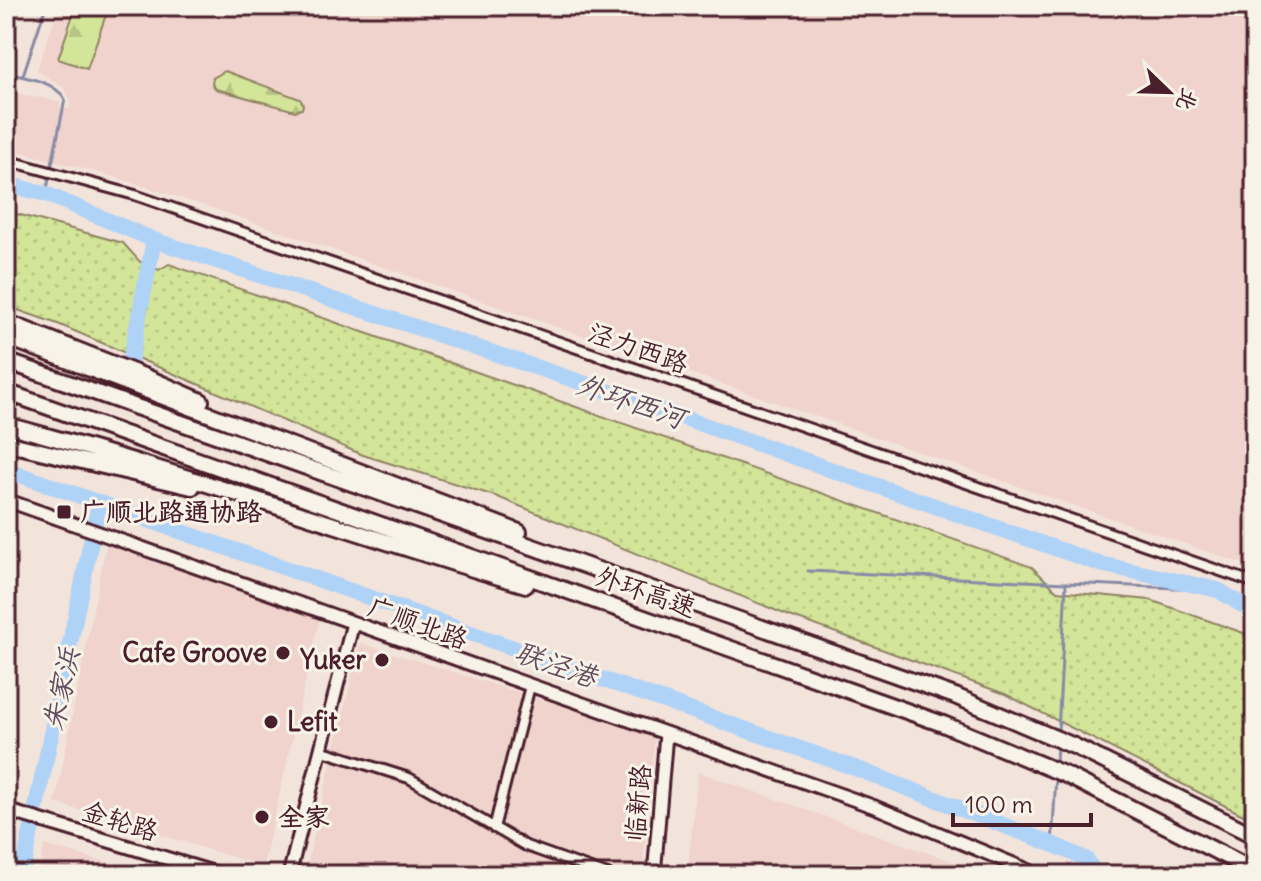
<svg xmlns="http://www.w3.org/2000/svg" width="1261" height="881" font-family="Delius,'LXGW WenKai TC',sans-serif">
	<defs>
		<pattern id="grass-dots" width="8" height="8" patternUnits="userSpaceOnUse" patternTransform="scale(2)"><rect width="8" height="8" fill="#d3e599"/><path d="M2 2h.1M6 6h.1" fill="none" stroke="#b7c484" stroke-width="1.8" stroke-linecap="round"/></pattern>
		<pattern id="forest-firs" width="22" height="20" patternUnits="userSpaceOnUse" patternTransform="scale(2)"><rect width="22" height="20" fill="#d3e599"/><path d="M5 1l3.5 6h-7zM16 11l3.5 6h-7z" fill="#b7c484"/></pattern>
	</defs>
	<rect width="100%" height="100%" fill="#f3e4db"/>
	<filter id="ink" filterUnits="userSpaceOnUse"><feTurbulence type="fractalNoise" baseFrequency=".0125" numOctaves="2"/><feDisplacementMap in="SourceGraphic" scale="16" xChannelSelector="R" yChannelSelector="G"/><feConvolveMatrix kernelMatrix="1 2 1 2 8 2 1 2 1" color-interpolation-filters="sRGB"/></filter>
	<g filter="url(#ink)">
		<path fill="#efd3cc" d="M59,6H1255V568L221,211L118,178L6,148V91L60,102L59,107L69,109L71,101L64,88L37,70Z
			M106,545L320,617L263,866L55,803Z
			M360,643L655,735L642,875H307L305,872Z
			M698,772L991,875H687Z
			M44,845L152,875H39Z"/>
		<path fill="url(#grass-dots)" stroke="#8e8262" stroke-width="2" d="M6,211L123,243L140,262L159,270L169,264L1032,567L1057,591L1150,600L1252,636L1255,638V821L1005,694L787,615L495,496L363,455L58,324L6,306Z"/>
		<path fill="url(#forest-firs)" stroke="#8e8262" stroke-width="2" d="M76,6H109L87,69L58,59Z
			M225,71L300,99L303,104L302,109L295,111L216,89L212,84L213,78Z"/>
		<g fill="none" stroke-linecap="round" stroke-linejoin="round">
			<path stroke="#878aa5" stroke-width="3" d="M6,73C25,77 54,81 65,99L46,194
				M23,75L46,6
				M808,571L1218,590
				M1058,732L1066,584
				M1056,764L1057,744
				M1052,844L1056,776"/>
			<path stroke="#afd2f7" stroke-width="16" d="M6,184L46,194L154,240L610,392L1100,564L1218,590L1255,613
				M130,362L154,240
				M6,470L855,768L1052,844L1086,859L1096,875
				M22,875L99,503"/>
			<g stroke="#4a1f2b" stroke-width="14">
				<path id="street" d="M6,160L135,195L1255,583
					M320,750L409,778L526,846L608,875
					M494,828L530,686"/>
			</g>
			<g stroke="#4a1f2b" stroke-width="17">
				<path id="secondary" d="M6,500L875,807L1030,871V875
					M6,810L222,875
					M289,875L353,623
					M654,875L666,734"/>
			</g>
			<g stroke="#4a1f2b" stroke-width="20">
				<path id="highway" d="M6,322L146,377L201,401
					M6,337L519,532
					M6,361L955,696L1074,746L1255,836
					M6,392L943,724L1066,775L1255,871
					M6,425C182,471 352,534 526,585
					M6,443L192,487"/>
			</g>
			<use href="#street" stroke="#f7f3e8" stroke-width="8"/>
			<use href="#secondary" stroke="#f7f3e8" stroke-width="11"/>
			<use href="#highway" stroke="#f7f3e8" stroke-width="14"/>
		</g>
	</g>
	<g fill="#4a1f2b" stroke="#f7f3e8" stroke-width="3">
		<rect x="56" y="504" width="16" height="16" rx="4"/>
		<circle cx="283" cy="653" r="8"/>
		<circle cx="382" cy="660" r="8"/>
		<circle cx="271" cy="722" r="8"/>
		<circle cx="262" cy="817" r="8"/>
	</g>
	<g text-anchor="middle" stroke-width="6" stroke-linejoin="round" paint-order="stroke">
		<g font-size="26" fill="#4a1f2b" stroke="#f7f3e8">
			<text transform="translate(638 348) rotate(19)" y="9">泾力西路</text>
			<text transform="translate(646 592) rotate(19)" y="9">外环高速</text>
			<text transform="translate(418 623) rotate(20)" y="9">广顺北路</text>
			<text transform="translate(638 803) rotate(-85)" y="9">临新路</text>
			<text transform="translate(120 821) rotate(17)" y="9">金轮路</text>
		</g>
		<g font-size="26" font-weight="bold" fill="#4a1f2b" stroke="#f7f3e8" text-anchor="start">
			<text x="80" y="521">广顺北路通协路</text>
			<text x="267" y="662" text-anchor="end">Cafe Groove</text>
			<text x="366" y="669" text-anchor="end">Yuker</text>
			<text x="287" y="731">Lefit</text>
			<text x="278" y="826">全家</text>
		</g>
		<g font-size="28" font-style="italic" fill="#634c5e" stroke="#f7f3e8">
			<text transform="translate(631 401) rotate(19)" y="10">外环西河</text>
			<text transform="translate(556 664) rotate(19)" y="10">联泾港</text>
			<text transform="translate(61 689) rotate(-78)" y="10">朱家浜</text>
		</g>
	</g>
	<rect width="1261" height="881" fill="none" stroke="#f7f3e8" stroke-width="32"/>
	<rect x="16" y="16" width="1229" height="849" fill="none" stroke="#4a1f2b" stroke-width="3" filter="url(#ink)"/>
	<g transform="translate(1169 92) rotate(113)" stroke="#f7f3e8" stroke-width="6" paint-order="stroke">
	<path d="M0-6L14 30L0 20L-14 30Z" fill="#4a1f2b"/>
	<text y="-12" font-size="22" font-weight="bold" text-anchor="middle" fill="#4a1f2b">北</text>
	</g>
	<path d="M953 813v12h138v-12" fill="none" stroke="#4a1f2b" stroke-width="4"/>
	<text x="965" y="813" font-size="24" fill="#4a1f2b" stroke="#f7f3e8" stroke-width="6" paint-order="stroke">100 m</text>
</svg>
